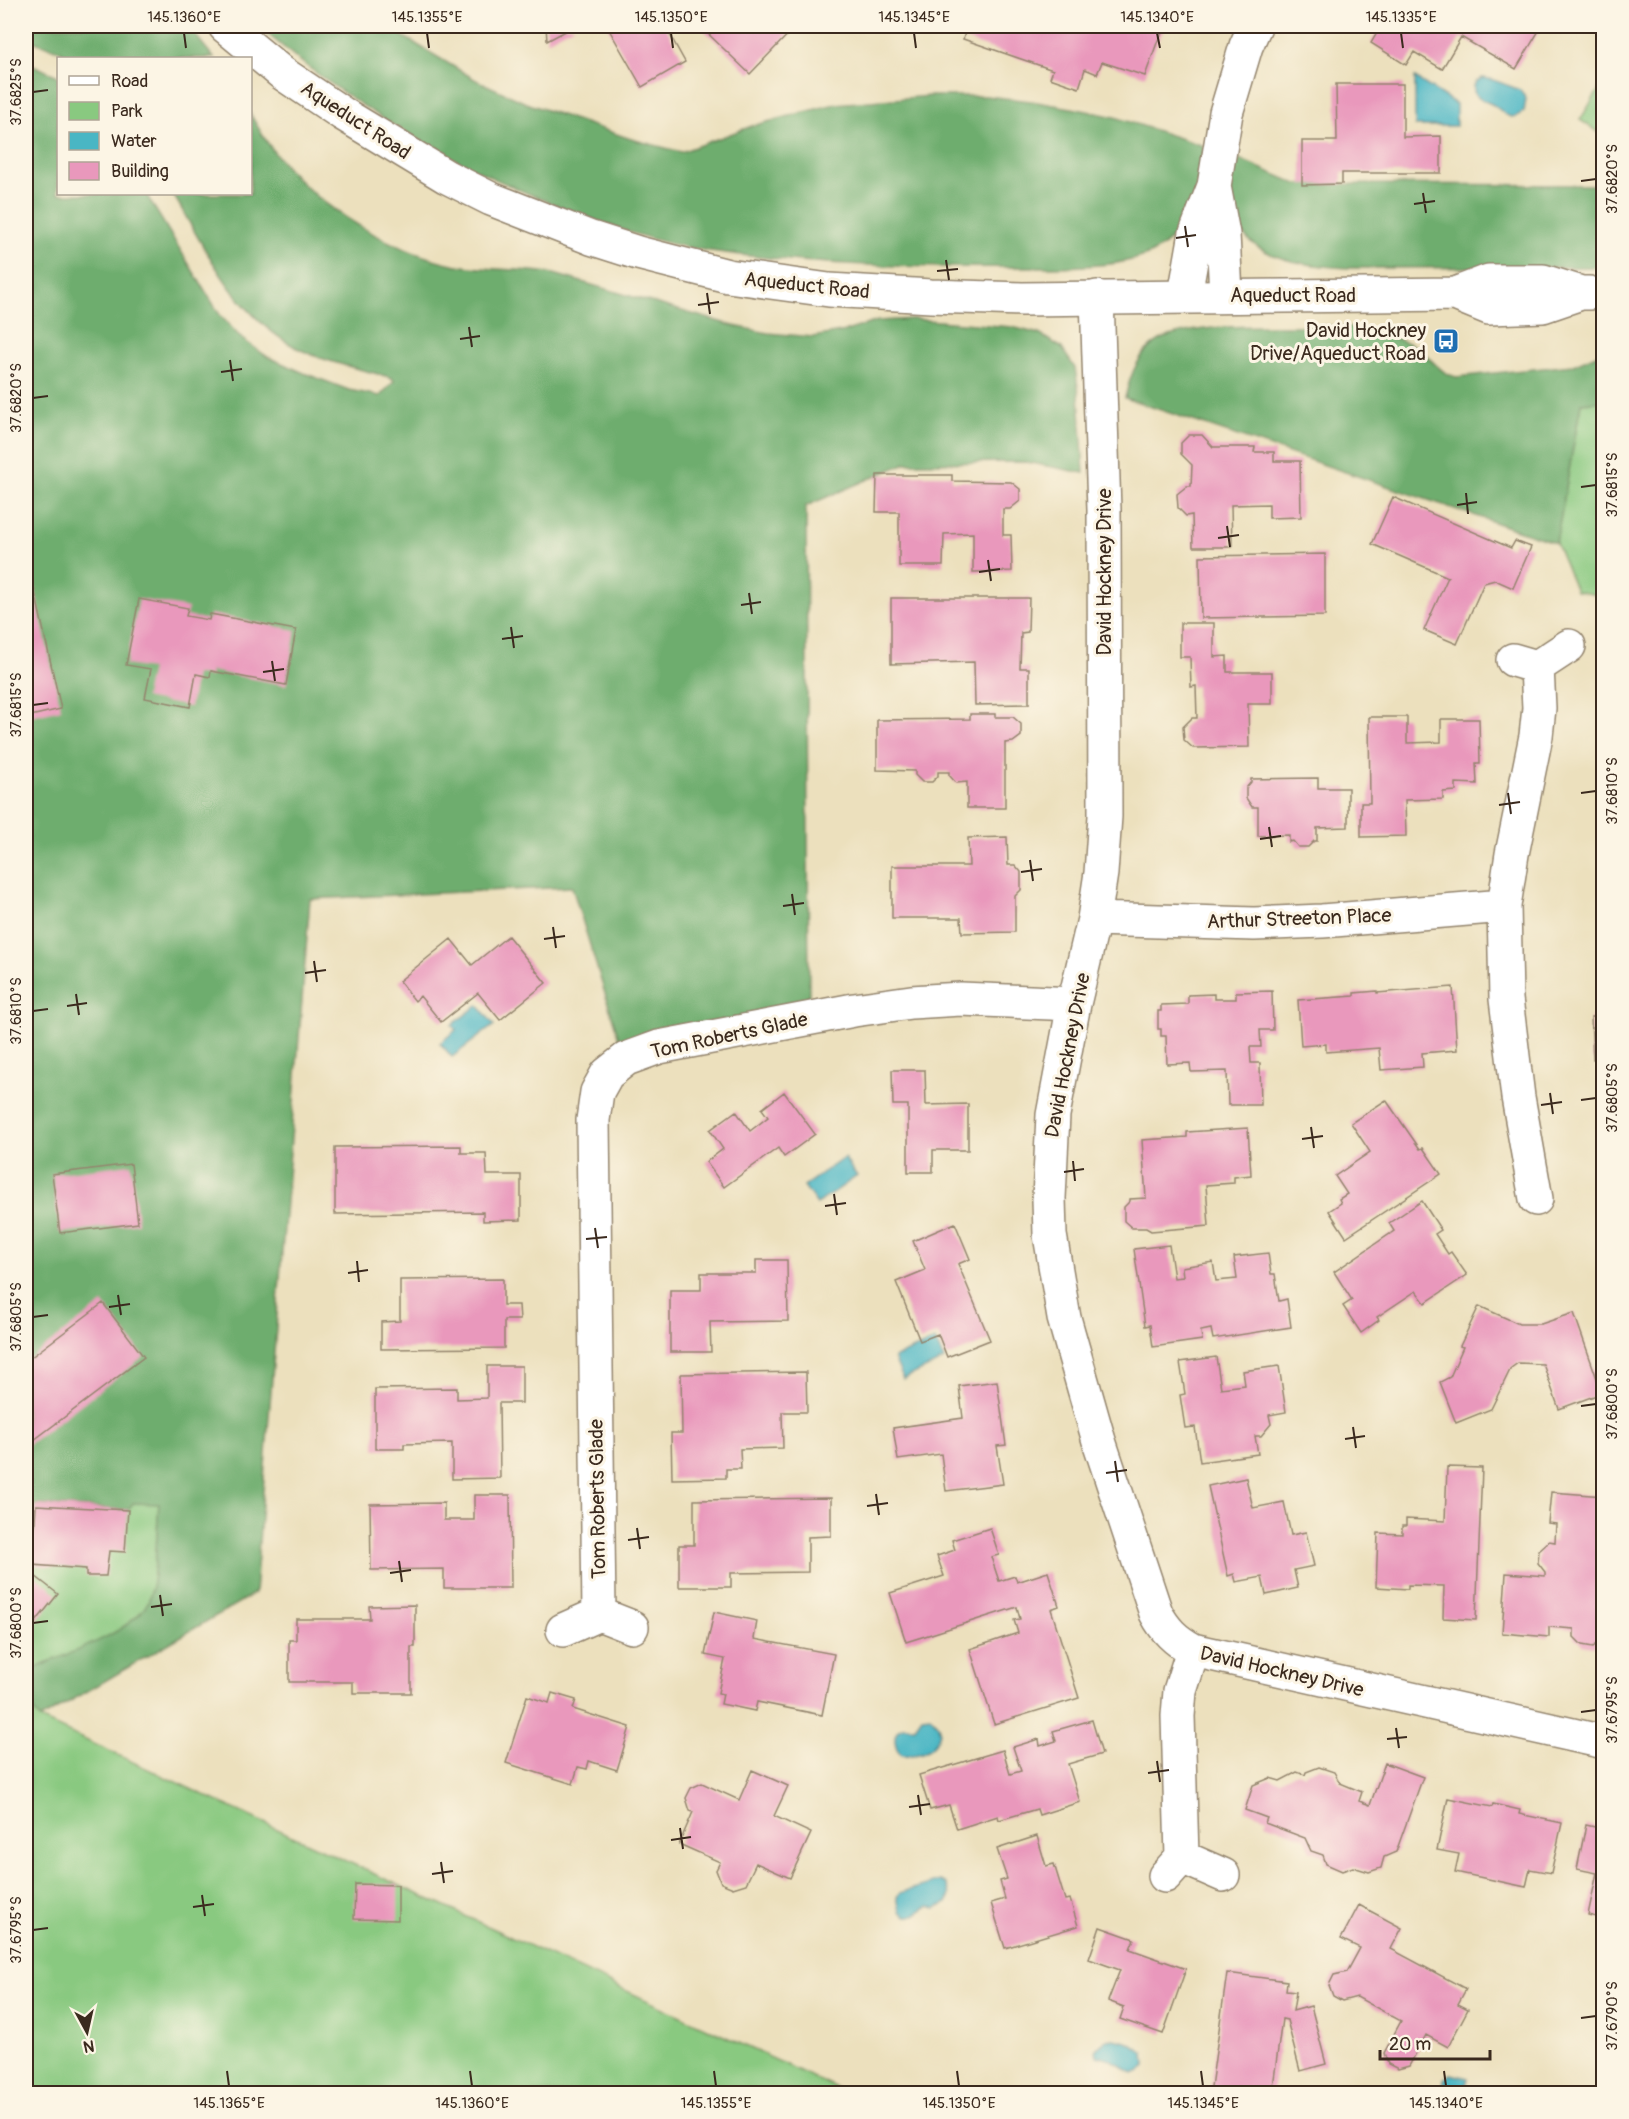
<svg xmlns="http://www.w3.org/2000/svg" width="1629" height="2119" font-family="Pangolin,sans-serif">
	<rect width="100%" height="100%" fill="#fcf5e5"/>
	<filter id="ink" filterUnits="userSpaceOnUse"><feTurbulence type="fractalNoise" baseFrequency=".0167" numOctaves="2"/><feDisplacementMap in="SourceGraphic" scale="12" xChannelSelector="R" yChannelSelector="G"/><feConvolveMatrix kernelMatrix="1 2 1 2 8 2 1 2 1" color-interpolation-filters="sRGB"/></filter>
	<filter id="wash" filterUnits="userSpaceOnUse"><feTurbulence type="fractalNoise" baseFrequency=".008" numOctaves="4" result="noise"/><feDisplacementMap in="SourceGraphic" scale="24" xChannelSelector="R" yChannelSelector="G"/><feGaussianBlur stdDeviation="1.35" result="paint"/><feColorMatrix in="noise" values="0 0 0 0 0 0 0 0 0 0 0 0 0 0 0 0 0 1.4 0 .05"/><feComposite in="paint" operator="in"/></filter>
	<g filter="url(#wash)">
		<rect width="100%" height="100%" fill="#ece0bd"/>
		<path fill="#89c980" stroke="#627a4f" stroke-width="1.5" d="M1603,83V135L1580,120Z
			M1603,401V596L1576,591L1556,543L1581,403Z
			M133,1503H159C157,1525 156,1588 147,1604C132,1631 54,1663 26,1678V1509L36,1505Z
			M26,1699L40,1719L847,2093H26Z"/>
		<path fill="#6ead6e" stroke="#546c46" stroke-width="1.5" d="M26,26H188L214,58H72L58,50L26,39Z
			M257,26H386L476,80L526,103L631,139L681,152L752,126L835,104L930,96H986L1031,101L1077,109L1115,117L1204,146C1200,184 1191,229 1157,250C1127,269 1058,267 1023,267C916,268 810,266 704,250C656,243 609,226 564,208C475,174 388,127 312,70C293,56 276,40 257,26Z
			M26,62L58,76V194H146L220,315L242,339L268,357L304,373L349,390L380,396L394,381L392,378C361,369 323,362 295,347C235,314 206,250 173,194H250L251,115C259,129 267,144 278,157C319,209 397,255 463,266C493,271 524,268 554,274L734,326L768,333L813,337L846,331L878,321L914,319L1012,327L1039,334L1061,347L1075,368L1079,394L1084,473L1026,462L906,463L806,506L809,1004L620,1042L572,887L310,899L255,1593L40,1719C27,1704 17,1688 32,1670C63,1654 130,1635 147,1604C156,1588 157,1526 159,1504L133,1503L128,1510L36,1505L26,1509Z
			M1232,156L1297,184L1603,185V267L1349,268C1306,266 1251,261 1232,216C1231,212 1228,207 1227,203C1225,191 1231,169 1232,156Z
			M1335,326C1361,328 1391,334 1414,346C1430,355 1437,372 1456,377L1573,365L1603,352V401L1581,403L1556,543L1125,398C1130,376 1138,352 1160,340C1196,321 1292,327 1335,326Z"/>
		<path fill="#49b6c4" stroke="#427071" stroke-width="1.5" d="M1415,78L1456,104V126H1415Z
			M1483,78C1492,78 1511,87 1520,90L1526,99L1524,111C1510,123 1506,114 1495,106C1488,101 1473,100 1474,88C1474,82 1478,80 1483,78Z
			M478,1005L494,1025L452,1057L440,1043L456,1030L452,1025Z
			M844,1158L857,1176L817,1204L804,1186Z
			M935,1340L944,1360L903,1379L894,1358Z
			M930,1716L938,1725L940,1732C936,1750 919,1757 902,1755C894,1749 891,1730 903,1727C904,1727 914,1727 915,1727L922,1717Z
			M940,1881L946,1884C950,1892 951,1896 947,1903L936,1908L929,1906C917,1911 912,1923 900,1911L897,1897L900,1893Z
			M1114,2039L1127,2042L1145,2053L1146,2066C1131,2081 1129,2068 1116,2062C1110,2059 1103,2058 1097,2056L1096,2049L1107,2040Z
			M1451,2074L1468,2078L1464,2093H1443L1444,2079Z"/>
		<g id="blocks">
			<path fill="#e998bc" d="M546,26H575L547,41Z
				M607,26H665L685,62L642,87Z
				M700,26H796L750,74Z
				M967,26H1096L1107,29L1109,26H1166L1158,40L1145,76L1102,62L1097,74L1085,69L1079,88L1050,78L1053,70L963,39Z
				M1381,26H1535L1540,29L1516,69L1461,37L1442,69L1414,52L1406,65L1371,43Z
				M1336,84H1403V137L1441,136V173H1342V184L1302,185V141H1337Z
				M1189,435H1202L1213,447H1255L1254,452H1274V461H1300L1301,517L1269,518V504L1231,505L1232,547H1193L1192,515L1186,516L1178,508L1177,494L1187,486H1191L1192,465L1181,454V443Z
				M877,475H952V481L1011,482L1020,489V501L1010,509H1003V535H1011L1012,571L973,572V533L944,534L943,566H899V512H876Z
				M1393,497L1511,548L1515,541L1531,547L1513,588L1495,580L1484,583L1457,644L1424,630L1448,577L1372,544Z
				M26,551L61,709L26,717Z
				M1325,554V616L1201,618L1200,556Z
				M891,598H1029L1028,632L1021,633L1020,668H1029V704L975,705L974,662L891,664Z
				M139,599L188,608L186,616L209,620L210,614L296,630L286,685L211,671L210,677L196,674L190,707L145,698L151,669L126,665Z
				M1180,623H1214V657L1227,656V672H1272V704H1248L1249,747L1193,748L1184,740L1183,727L1192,718H1197L1196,686L1191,687L1190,657H1180Z
				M970,714H995V717H1013L1021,724V736L1013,742L1005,743V808H967V782L956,783L949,775V772H938V776L932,782H922L915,775V771L877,770V720L970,719Z
				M1369,717H1407V743L1441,742V719H1479L1480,763H1476L1477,784L1456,783V791L1443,792V799L1405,800L1406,836L1361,837V803H1370Z
				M1318,778V788H1348V827L1317,828V841H1314L1308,847H1298L1293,841L1289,842V835L1258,836V807H1252L1246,798V788L1251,782V779Z
				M1007,837L1008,865H1015L1021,872V890L1015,896V932L962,933L961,918H892V866H969L968,838Z
				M508,936L546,983L500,1020L478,993L441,1022L420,996L415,1001L399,981L451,939L472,965Z
				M1453,987L1457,1050L1422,1053L1423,1067L1381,1070L1379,1048L1326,1052V1044L1301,1046L1298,1000L1354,996V993L1377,991V993Z
				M1272,991L1273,1030H1260L1261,1047H1250L1251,1063H1260L1261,1105H1228L1227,1071L1191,1072L1190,1063L1167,1064L1166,1036H1161V1029H1158V1011H1161V1005L1188,1004V995L1214,994V999H1236V992Z
				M1604,1016V1059H1593L1591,1017Z
				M892,1070H925L926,1105L968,1104V1150H933V1172H908V1105H893Z
				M784,1092L815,1134L784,1157L778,1148L724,1187L706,1162L723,1149L710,1130L736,1111L750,1131L768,1117L762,1109Z
				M1386,1100L1420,1149L1423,1148L1441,1174L1346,1237L1329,1211L1341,1203L1339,1199L1347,1194L1335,1176L1370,1152L1351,1123Z
				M1248,1128L1251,1175L1234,1177V1183L1206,1185L1209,1226L1151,1231L1146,1228H1132L1124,1221V1207L1130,1201V1199L1146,1198L1142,1140L1187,1137V1132Z
				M461,1146V1153H486L487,1175H521V1220L483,1221V1212L335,1214V1147Z
				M131,1164L138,1223L60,1233L52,1174Z
				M1422,1201L1441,1230L1435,1234L1448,1254L1451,1252L1467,1275L1425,1303L1416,1291L1377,1317L1379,1320L1361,1333L1343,1306L1352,1300L1334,1272L1394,1231L1389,1223Z
				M955,1223L970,1259L958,1264L990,1340L947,1357L938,1334L920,1341L896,1282L925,1270L913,1241Z
				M1169,1245L1174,1278L1183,1277L1182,1267L1213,1262L1216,1281L1237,1279L1234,1257L1268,1253L1271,1274H1275L1279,1301L1287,1299L1291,1327L1213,1339L1211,1329L1201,1331L1202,1340L1153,1347L1150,1325L1145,1326L1134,1249Z
				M756,1260H787L788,1321L710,1322L711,1352H670V1290H701V1273H756Z
				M503,1279V1305H519L520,1320H504V1348L381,1349V1322L400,1321V1280Z
				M103,1303L144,1357L26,1446V1361Z
				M1479,1306L1519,1324H1541L1574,1313L1602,1393L1559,1409L1543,1364L1518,1363L1511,1368L1491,1409L1456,1423L1440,1382L1450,1377L1463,1347L1460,1346Z
				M1216,1357L1221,1388L1245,1385L1243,1371L1279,1366L1286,1412L1269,1415L1271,1424L1261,1436H1255L1258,1454L1200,1462L1195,1427L1185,1428L1180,1395L1185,1394L1180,1362Z
				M487,1366H522V1403H499L500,1478L452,1479V1443L404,1444V1449H375V1389L457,1388V1399L487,1398Z
				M806,1372L807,1412H782L783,1448L740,1449L741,1469H726V1478L672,1479L671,1433H682L681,1374Z
				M997,1381L1006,1445L997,1446L1003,1484L946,1491L941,1454L898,1460L893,1428L963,1418L959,1386Z
				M1447,1467L1482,1468L1476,1620L1443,1618L1444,1586L1408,1585V1589L1376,1587L1378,1533L1402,1534V1526H1406V1519L1445,1521Z
				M1246,1478L1253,1508L1284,1502L1291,1535L1306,1532L1314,1566L1294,1570L1298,1588L1266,1595L1262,1577L1236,1582L1234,1574L1228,1576L1208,1486Z
				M1551,1492L1604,1496V1639L1593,1647L1582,1645L1574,1637V1629L1549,1627V1637L1502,1633L1506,1573L1545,1576V1572L1538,1563L1539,1550L1549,1541L1555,1542L1556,1524L1548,1523Z
				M474,1495H510L511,1588H444V1569L371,1570L370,1504L444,1503V1520H474Z
				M831,1498V1536L808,1537V1572L731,1573V1587H679V1545H694V1500Z
				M36,1505L128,1510L125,1552L109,1551L106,1576H86V1569L32,1565Z
				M990,1528L999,1555L991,1557L999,1581L1015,1576L1017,1582L1048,1572L1059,1606L1051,1609L1079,1698L994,1724L970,1649L1018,1633L1014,1620L1020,1619L1017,1607L906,1642L890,1593L944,1576L937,1556L955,1550L952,1540Z
				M26,1569L58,1594L26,1634Z
				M415,1605V1647H411V1693H353V1682H289V1640H296V1619H370L369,1606Z
				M714,1612L757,1621L754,1639L834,1654L822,1715L757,1702L755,1711L721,1704L723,1694L718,1693L725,1659L705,1655Z
				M552,1693L576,1700L573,1709L630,1727L617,1770L589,1761L587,1769L578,1767L573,1784L506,1763L527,1696L549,1703Z
				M1092,1720L1102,1754L1068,1764L1080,1802L1039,1815L1037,1809L999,1820L998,1816L957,1829L949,1805L930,1810L919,1775L1003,1750L1010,1774L1021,1771L1013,1747L1039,1739L1040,1746L1056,1741L1053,1731Z
				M1385,1763L1423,1777L1396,1852L1384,1857L1381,1868L1369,1872L1353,1867L1342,1871L1326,1864L1323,1855L1311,1851L1305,1838L1265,1823L1267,1818L1245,1810L1253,1785L1270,1778L1280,1781L1297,1772L1305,1775L1306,1772L1319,1767L1334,1772L1340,1783L1362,1792L1359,1801L1370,1805Z
				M752,1770L788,1786L774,1816L811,1833L790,1878L756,1863L746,1884L733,1888L721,1883L716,1870L720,1862L679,1844L693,1812L690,1811L686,1798L691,1788L702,1783L739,1800Z
				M1448,1798L1492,1807L1493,1804L1520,1810L1519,1814L1562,1823L1551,1873L1530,1869L1526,1887L1455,1872L1459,1854L1437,1850Z
				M1586,1825L1604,1829V1919L1588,1915L1597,1873L1577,1869Z
				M1037,1836L1046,1866L1054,1864L1065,1900L1070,1899L1078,1926L1005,1948L991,1903L1005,1899L1000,1881L1007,1879L997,1849Z
				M355,1884L398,1885V1920L354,1919Z
				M1359,1905L1402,1928L1391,1949L1466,1989L1458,2004L1468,2009L1448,2047L1426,2035L1409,2066L1398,2069L1388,2064L1384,2053L1401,2021L1357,1997L1342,2001L1333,1996L1329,1985L1334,1975L1347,1972L1360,1948L1341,1939Z
				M1100,1927L1134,1939L1130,1949L1186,1969L1163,2034L1120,2019L1124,2007L1108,2001L1120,1970L1089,1959Z
				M1227,1973L1287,1981L1286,1991L1296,1992L1293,2011L1311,2006L1326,2064L1300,2071L1287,2020L1282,2019L1272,2094H1210Z"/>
		</g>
	</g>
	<g filter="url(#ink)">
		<use href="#blocks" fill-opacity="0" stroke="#94856e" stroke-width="1.5"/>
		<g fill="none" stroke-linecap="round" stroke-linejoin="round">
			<g stroke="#94856e" stroke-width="36">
				<path id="street" d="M1214,186L1223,234L1226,295
					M1185,295L1196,233L1214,186L1226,113L1246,46L1255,26
					M1097,297L1104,510L1105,816L1101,873L1094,919L1074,1004L1053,1115L1049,1198L1050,1235L1064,1318L1099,1441L1156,1613C1165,1630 1175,1640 1193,1650L1604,1742
					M1513,660L1537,667L1569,646
					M1094,919L1254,924L1322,921L1504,906
					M1536,1199L1518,1097L1506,999L1504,906L1512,854L1536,736L1539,708L1537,667
					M599,1614L593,1120L597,1092L607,1074L626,1059L659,1047L854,1010L911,1002L961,999L1074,1004
					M563,1630L599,1614L632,1627
					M1182,1857L1178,1716L1180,1691L1193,1650
					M1165,1876L1182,1857L1223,1875"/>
			</g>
			<g stroke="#94856e" stroke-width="36">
				<path id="secondary" d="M225,26L282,73L343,114L447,177L491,199L591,238L638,253L728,276L829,290L931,296L1022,299L1455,294L1489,281H1543L1581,293
					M1455,294L1489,308L1543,306L1581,293H1589"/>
			</g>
			<use href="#street" stroke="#fff" stroke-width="33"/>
			<use href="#secondary" stroke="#fff" stroke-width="33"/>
		</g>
	</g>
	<path fill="none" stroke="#3b2a1e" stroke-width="2" d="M184,33L186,48M427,33L429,48M671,33L673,48M914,33L916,48M1157,33L1160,48M1401,33L1403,48M33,92L48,90M1581,181L1596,179M1423,193L1426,213M1414,204L1435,201M1185,226L1188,247M1176,238L1196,235M946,260L949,280M937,271L958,269M707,293L710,314M698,305L719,302M469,327L472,347M460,339L480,336M230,360L233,381M221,372L242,369M33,398L48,396M1581,487L1596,485M1466,493L1468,514M1457,505L1477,502M1227,526L1230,547M1218,538L1239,535M988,560L991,581M979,572L1000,569M749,593L752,614M741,605L761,602M511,627L514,648M502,639L523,636M272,661L275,681M263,672L284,669M33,705L48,703M1508,793L1511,814M1581,793L1596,791M1499,805L1520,802M1269,827L1272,847M1260,839L1281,836M1030,860L1033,881M1021,872L1042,869M792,894L795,915M783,906L804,903M553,927L556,948M544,939L565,936M314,961L317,982M305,973L326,970M76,994L79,1015M67,1006L87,1003M33,1011L48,1009M1550,1093L1553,1114M1581,1100L1596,1098M1541,1105L1562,1102M1311,1127L1314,1148M1302,1139L1323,1136M1073,1161L1075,1181M1064,1172L1084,1169M834,1194L837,1215M825,1206L846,1203M595,1228L598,1248M586,1239L607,1237M357,1261L359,1282M348,1273L368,1270M118,1295L121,1315M109,1307L130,1304M33,1317L48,1315M1581,1406L1596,1404M1353,1427L1356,1448M1345,1439L1365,1436M1115,1461L1118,1482M1106,1473L1127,1470M876,1494L879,1515M867,1506L888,1503M637,1528L640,1549M628,1540L649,1537M399,1561L402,1582M390,1573L411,1570M160,1595L163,1616M151,1607L172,1604M33,1623L48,1621M1581,1712L1596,1710M1396,1728L1399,1748M1387,1739L1407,1737M1157,1761L1160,1782M1148,1773L1169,1770M918,1795L921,1815M909,1807L930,1804M680,1828L683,1849M671,1840L691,1837M441,1862L444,1883M432,1874L453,1871M202,1895L205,1916M193,1907L214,1904M33,1930L48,1928M1581,2018L1596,2016M227,2071L229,2086M470,2071L472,2086M714,2071L716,2086M957,2071L959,2086M1201,2071L1203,2086M1444,2071L1446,2086"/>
	<defs>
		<g id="bus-square" transform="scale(1.35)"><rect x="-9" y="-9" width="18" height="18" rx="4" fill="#1f6fb2" stroke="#fcf5e5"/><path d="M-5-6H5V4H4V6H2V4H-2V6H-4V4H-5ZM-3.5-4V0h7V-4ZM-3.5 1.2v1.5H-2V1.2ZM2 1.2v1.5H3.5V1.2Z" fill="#fff"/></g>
	</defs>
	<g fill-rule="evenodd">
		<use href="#bus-square" x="1446" y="341"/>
	</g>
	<g text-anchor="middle" stroke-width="6" stroke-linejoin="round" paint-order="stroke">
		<g font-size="20" fill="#3b2a1e" stroke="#fcf5e5">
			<text transform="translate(356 120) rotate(33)" y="7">Aqueduct Road</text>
			<text transform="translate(807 285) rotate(6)" y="7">Aqueduct Road</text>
			<text x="1293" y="302">Aqueduct Road</text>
			<text transform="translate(1104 572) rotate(-90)" y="7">David Hockney Drive</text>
			<text transform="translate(1299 918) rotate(-2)" y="7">Arthur Streeton Place</text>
			<text transform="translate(729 1035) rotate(-12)" y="7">Tom Roberts Glade</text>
			<text transform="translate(1067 1055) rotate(-79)" y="7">David Hockney Drive</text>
			<text transform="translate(597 1499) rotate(-91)" y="7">Tom Roberts Glade</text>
			<text transform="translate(1282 1671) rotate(13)" y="7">David Hockney Drive</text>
		</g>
		<g font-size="20" fill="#3b2a1e" stroke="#fcf5e5" text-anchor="end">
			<text x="1426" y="337">David Hockney<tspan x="1426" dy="23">Drive/Aqueduct Road</tspan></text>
		</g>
	</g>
	<rect width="1629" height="2119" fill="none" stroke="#fcf5e5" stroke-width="66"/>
	<rect x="57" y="57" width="195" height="138" fill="#fcf5e5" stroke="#afa495" stroke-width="1.5"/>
	<rect x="69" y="76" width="30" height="9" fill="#ffffff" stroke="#afa495" stroke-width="1.5"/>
	<text x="111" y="87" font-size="18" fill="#3b2a1e">Road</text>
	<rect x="69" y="102" width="30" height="18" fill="#89c980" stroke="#afa495" stroke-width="1.5"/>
	<text x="111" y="117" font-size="18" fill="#3b2a1e">Park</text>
	<rect x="69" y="132" width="30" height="18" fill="#49b6c4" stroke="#afa495" stroke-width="1.5"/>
	<text x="111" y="147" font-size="18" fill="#3b2a1e">Water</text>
	<rect x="69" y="162" width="30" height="18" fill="#e998bc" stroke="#afa495" stroke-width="1.5"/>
	<text x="111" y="177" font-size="18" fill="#3b2a1e">Building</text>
	<g transform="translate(87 2032) rotate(172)" stroke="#fcf5e5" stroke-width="4.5" paint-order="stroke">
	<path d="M0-4.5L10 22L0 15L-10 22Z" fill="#3b2a1e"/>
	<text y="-9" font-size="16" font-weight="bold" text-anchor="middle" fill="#3b2a1e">N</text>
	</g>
	<path d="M1380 2050v9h110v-9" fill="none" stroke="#3b2a1e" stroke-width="3"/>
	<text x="1389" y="2050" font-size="18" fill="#3b2a1e" stroke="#fcf5e5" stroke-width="4.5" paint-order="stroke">20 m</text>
	<rect x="33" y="33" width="1563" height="2053" fill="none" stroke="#3b2a1e" stroke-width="2"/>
	<g font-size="15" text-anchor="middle" fill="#3b2a1e">
		<text x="184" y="22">145.1360°E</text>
		<text x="427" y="22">145.1355°E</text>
		<text x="671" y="22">145.1350°E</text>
		<text x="914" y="22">145.1345°E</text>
		<text x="1157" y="22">145.1340°E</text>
		<text x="1401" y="22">145.1335°E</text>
		<text transform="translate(16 92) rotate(-90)" y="5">37.6825°S</text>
		<text transform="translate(1612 179) rotate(-90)" y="5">37.6820°S</text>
		<text transform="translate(16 398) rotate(-90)" y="5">37.6820°S</text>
		<text transform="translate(1612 485) rotate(-90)" y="5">37.6815°S</text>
		<text transform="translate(16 705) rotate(-90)" y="5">37.6815°S</text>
		<text transform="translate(1612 791) rotate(-90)" y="5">37.6810°S</text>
		<text transform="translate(16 1011) rotate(-90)" y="5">37.6810°S</text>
		<text transform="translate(1612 1098) rotate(-90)" y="5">37.6805°S</text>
		<text transform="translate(16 1317) rotate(-90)" y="5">37.6805°S</text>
		<text transform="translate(1612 1404) rotate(-90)" y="5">37.6800°S</text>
		<text transform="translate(16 1623) rotate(-90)" y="5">37.6800°S</text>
		<text transform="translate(1612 1710) rotate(-90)" y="5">37.6795°S</text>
		<text transform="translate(16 1930) rotate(-90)" y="5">37.6795°S</text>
		<text transform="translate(1612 2016) rotate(-90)" y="5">37.6790°S</text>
		<text x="229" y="2108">145.1365°E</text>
		<text x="472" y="2108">145.1360°E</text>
		<text x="716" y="2108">145.1355°E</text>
		<text x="959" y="2108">145.1350°E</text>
		<text x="1203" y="2108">145.1345°E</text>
		<text x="1446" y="2108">145.1340°E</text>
	</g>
</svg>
